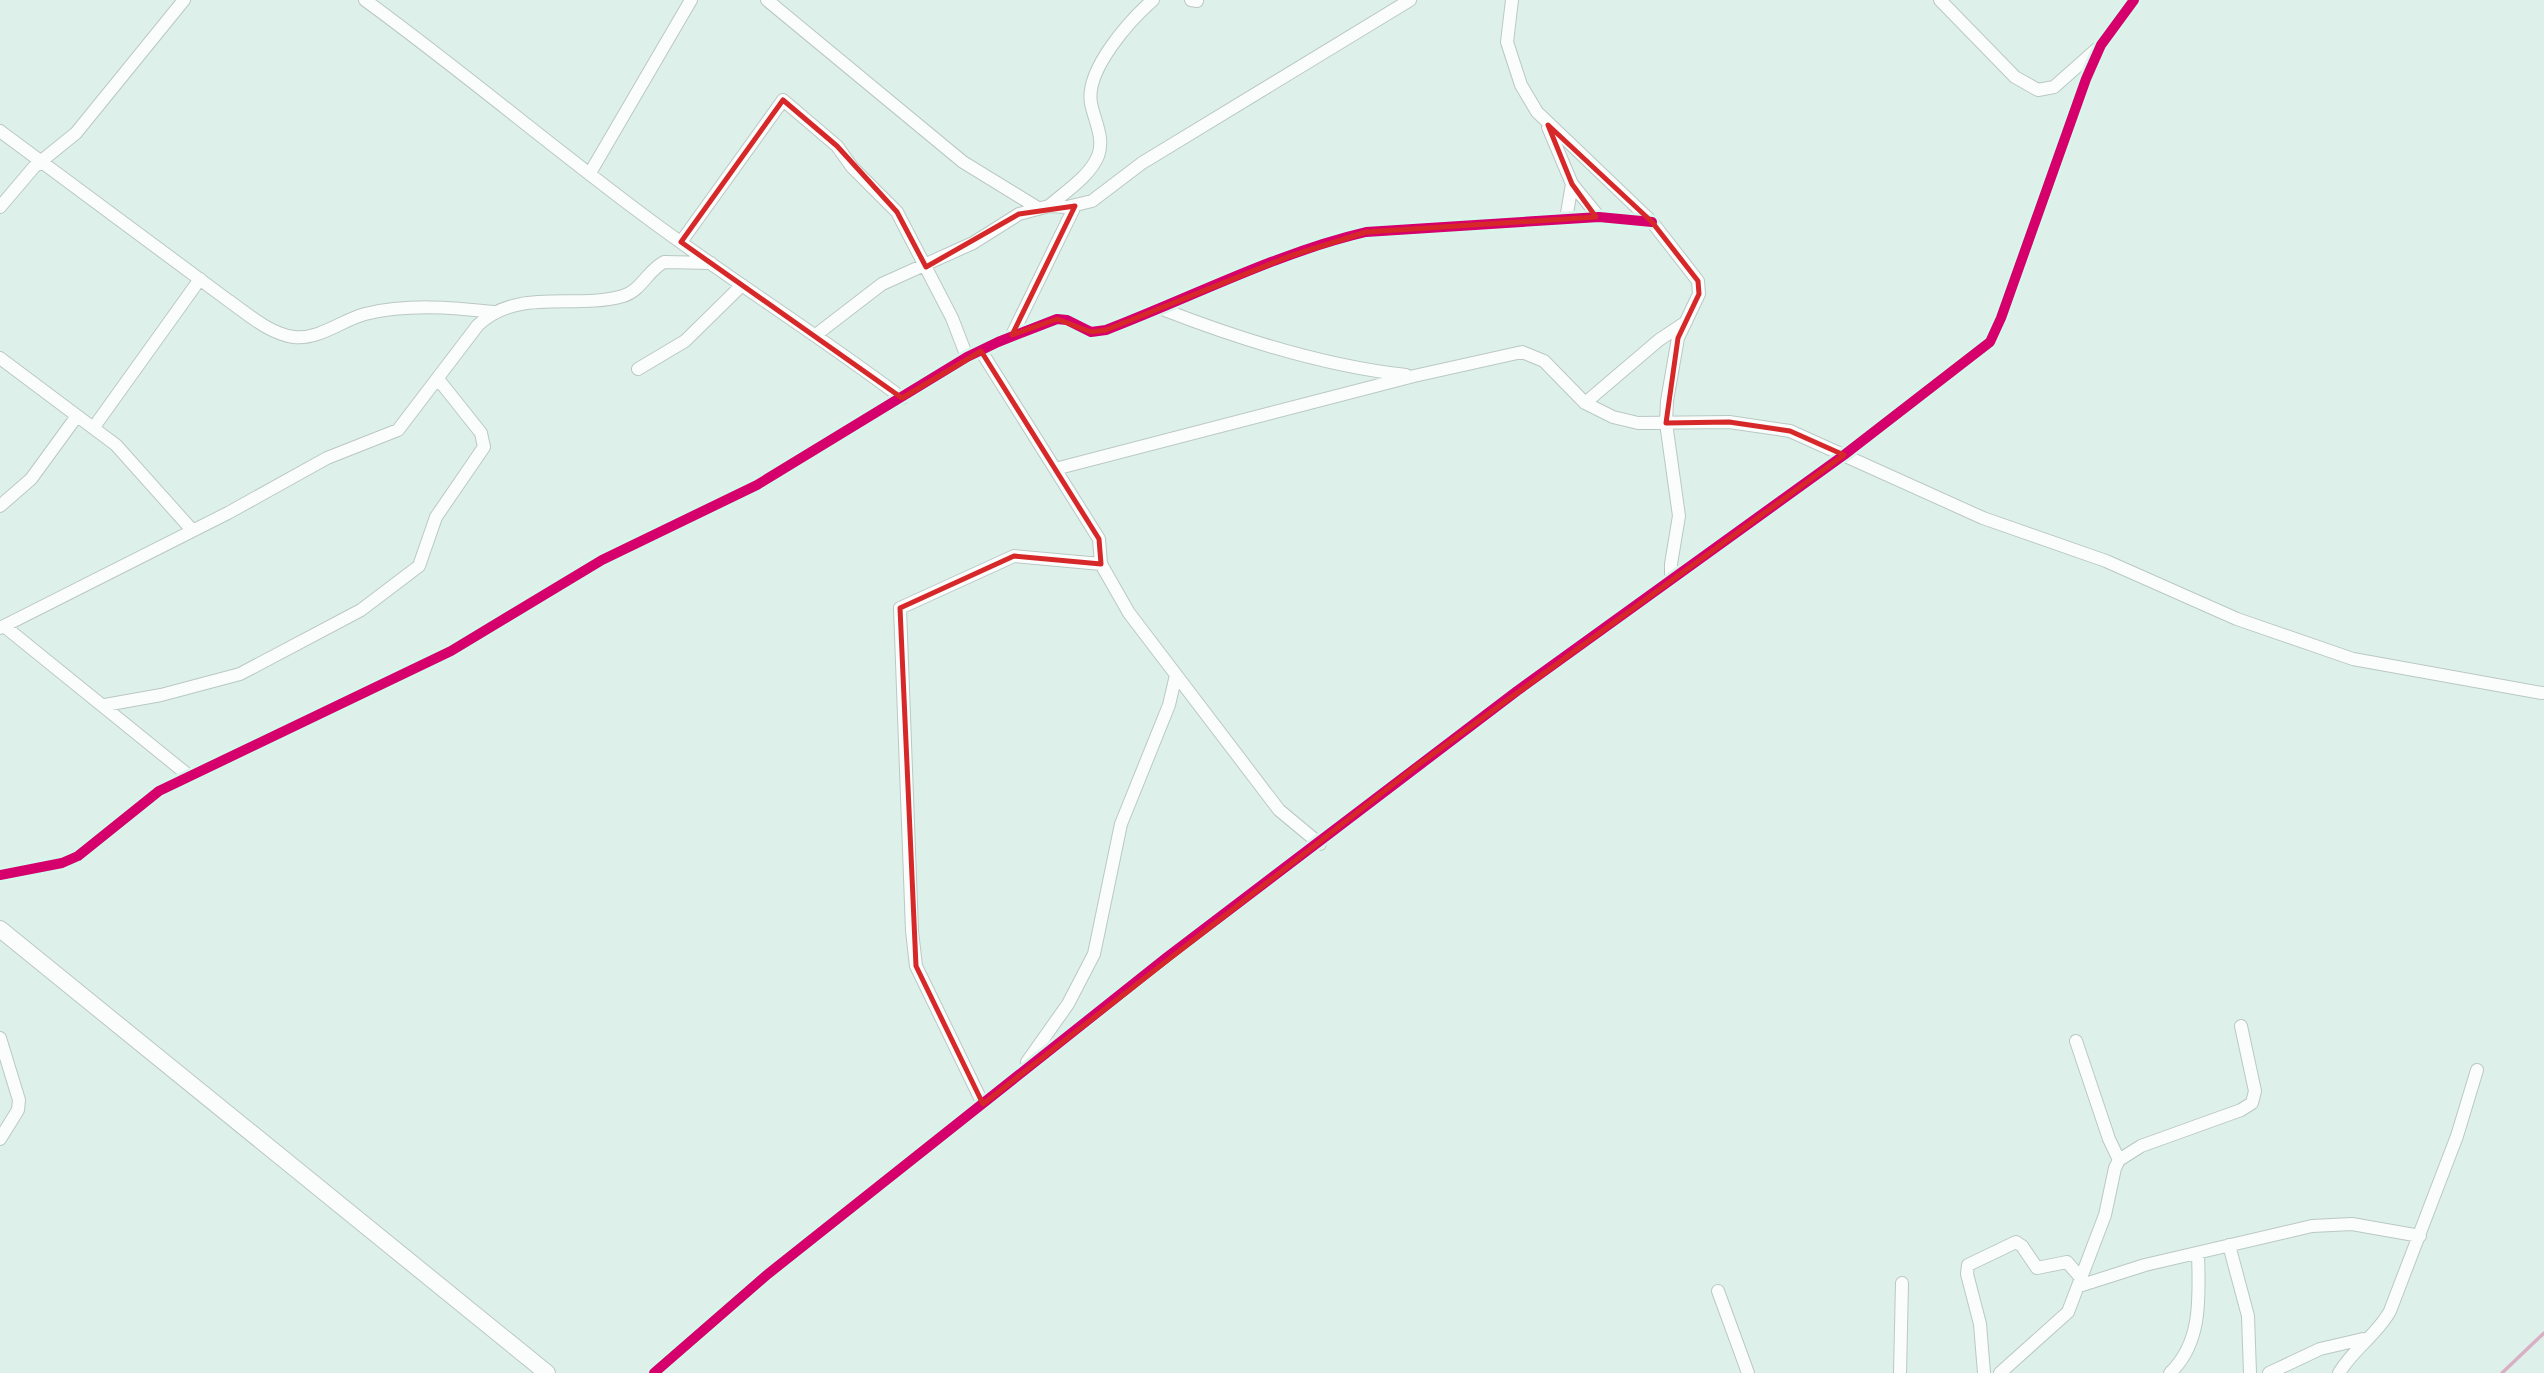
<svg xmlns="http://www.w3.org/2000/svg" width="2544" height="1373" font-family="Poppins,sans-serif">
	<rect width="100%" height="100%" fill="#def0ea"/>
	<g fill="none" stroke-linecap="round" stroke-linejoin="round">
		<path stroke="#d9b0c3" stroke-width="3.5" d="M2502,1373L2544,1333"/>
		<g stroke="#bac8c4" stroke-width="14">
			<path id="minor" d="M365,0C458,68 546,142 638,211C724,276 816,333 902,398
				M767,0L963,162L1038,208
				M1191,0L1197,1
				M1512,0L1507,42L1521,85L1537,112L1652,222L1698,281L1699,294L1678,338L1667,401L1666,423L1679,516L1671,564V580
				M1940,0L2015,77L2038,90L2054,87L2098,48
				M1548,127L1572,184L1599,217
				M0,131L229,301C249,315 270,334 294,337C319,340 342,320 365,314C406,304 451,307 493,312
				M590,173L691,0
				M1049,206C1065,192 1090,176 1098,156C1105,138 1094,120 1091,103C1085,70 1130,20 1153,0
				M0,207L34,167L76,133L184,0
				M1566,219L1572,184
				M681,242L783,100L837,146L852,167L897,212L952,318L967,357
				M1162,309C1239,339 1323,366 1406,375
				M817,334L882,284L973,243L1019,214L1049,206L1067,207L1092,201L1142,163L1410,0
				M1012,335L1075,206
				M981,351L1099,539L1101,564L1129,613L1279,810L1320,844
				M0,358L116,445L192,530
				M638,369L685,341L742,285
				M1585,403L1659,340L1686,322
				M94,427L200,279
				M1055,469L1414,376L1522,352L1544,361L1585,403L1613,417L1638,423L1729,422L1790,431L1983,518L2106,561L2237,619L2353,659L2542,693
				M0,506L31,479L77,416
				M4,626L188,775
				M0,628L228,513L327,458L398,430L478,325C518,287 575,310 623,296C641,291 648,270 664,262L711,263
				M105,705L161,695L240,674L361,610L419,566L436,517L484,447L481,433L438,379
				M0,875L62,863L78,856L159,791L451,651L602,560L757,485L967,357L998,342L1057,319L1067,320L1091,332L1106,330C1190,298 1279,252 1366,232L1599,217L1652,222
				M0,1038L19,1100L18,1110L0,1139
				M2076,1041L2109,1139L2119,1160
				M1027,1062L1068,1004L1094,954L1121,824L1169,705L1176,675
				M983,1104L916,966L912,931L900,608L1014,556L1101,564
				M2229,1245L2248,1316L2250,1373
				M2079,1286L2145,1265L2312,1226L2352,1224L2420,1236
				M1718,1291L1748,1373
				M654,1373L768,1274L1166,958L1517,691L1844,455L1990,342L2001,318L2086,79L2101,45L2134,0
				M1900,1373L1902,1283
				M1984,1373L1980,1324L1967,1274L1968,1265L2016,1242L2022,1246L2037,1268L2067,1262L2081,1278
				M2000,1373L2068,1312L2105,1215L2115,1168L2119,1160L2141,1146L2241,1110L2252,1103L2255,1091L2241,1026
				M2170,1373C2203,1342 2199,1295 2198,1253
				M2269,1373L2320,1349L2363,1339
				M2339,1373C2353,1349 2377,1335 2390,1311L2457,1136L2477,1070"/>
		</g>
		<g stroke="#bac8c4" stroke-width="18">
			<path id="tertiary" d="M0,929L547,1373"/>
		</g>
		<use href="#minor" stroke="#fafdfc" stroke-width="12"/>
		<use href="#tertiary" stroke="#fafdfc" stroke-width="16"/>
		<g stroke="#d6f8ec" stroke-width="15">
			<path id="cycleway" d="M0,875L62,863L78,856L159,791L451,651L602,560L757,485L967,357L998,342L1057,319L1067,320L1091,332L1106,330C1190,298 1279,252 1366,232L1599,217L1652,222
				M654,1373L768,1274L1166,958L1517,691L1844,455L1990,342L2001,318L2086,79L2101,45L2134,0"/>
		</g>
		<use href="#cycleway" stroke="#d6006c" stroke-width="10"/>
	</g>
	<path fill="none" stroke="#d62828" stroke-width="5" stroke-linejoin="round" d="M783,100L837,146L897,212L926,267L1019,214L1075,206L1012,335L1057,319L1091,332L1106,330L1290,256L1366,232L1596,217L1572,184L1548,125L1652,222L1698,281L1699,294L1678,338L1666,423L1729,422L1790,431L1844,455L1418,765L983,1104L916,966L900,608L1014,556L1101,564L1099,539L981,351L902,398L681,242Z"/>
</svg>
